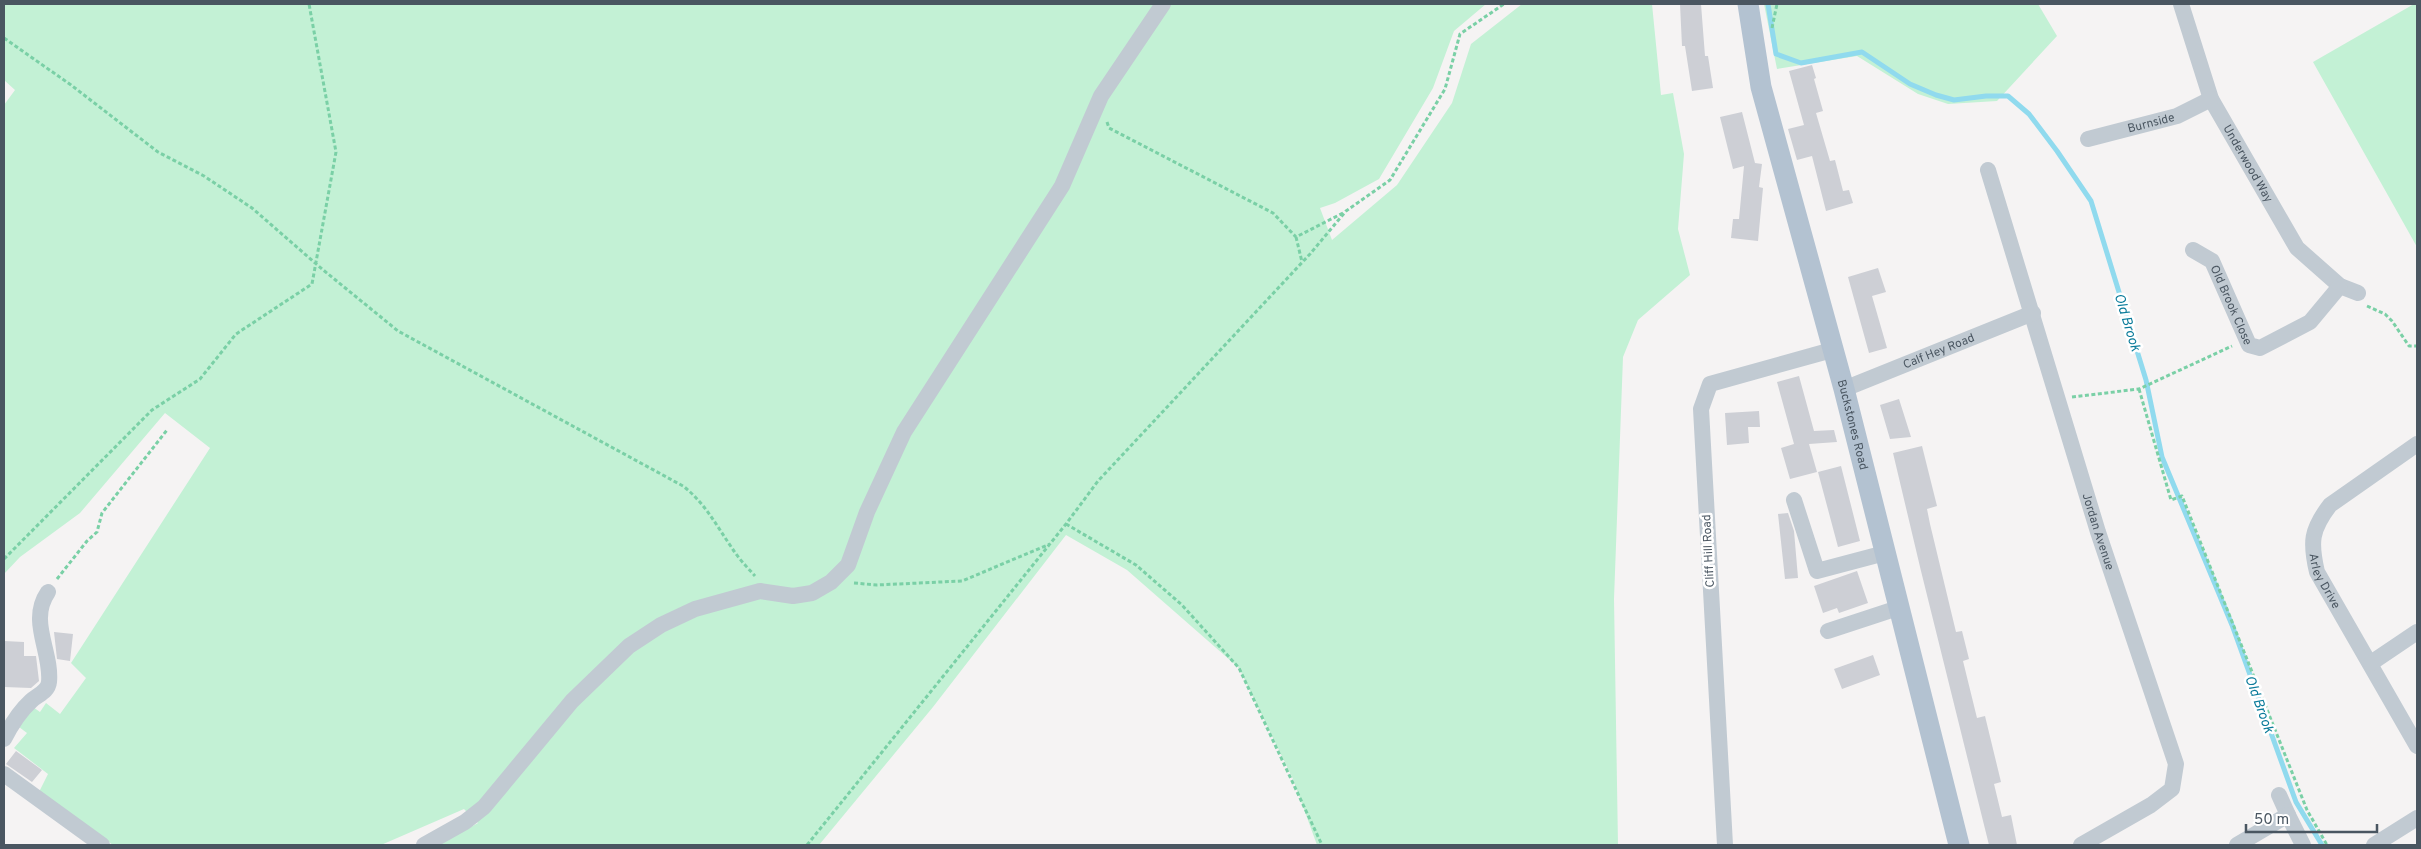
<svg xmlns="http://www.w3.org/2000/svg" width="2421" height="849" font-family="Overpass,sans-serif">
	<rect width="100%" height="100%" fill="#f5f3f3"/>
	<path fill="#c3f1d5" d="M4,4H1486L1454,31L1433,88L1379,179L1335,203L1320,208L1332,240L1397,185L1452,103L1471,44L1522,4H1652L1661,95L1673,93L1684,154L1678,229L1690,275L1638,320L1623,357L1614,599L1618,845H1317L1293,779L1239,668L1127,570L1066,535L933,707L819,845H438L478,823L464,809L381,845H113L39,792L48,774L14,748L27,733L19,727L33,707L40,712L46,703L60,714L86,678L71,663L210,448L165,413L80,513L20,557L4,574V105L15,90L4,80Z
		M1764,4H2038L2057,36L1997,101L1948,104L1918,94L1857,56L1777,69Z
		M2414,4H2417V247L2313,62Z"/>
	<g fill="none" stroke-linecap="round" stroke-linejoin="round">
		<path stroke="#90daee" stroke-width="5" d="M1768,4L1776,54L1801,63L1862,52L1910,84L1936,95L1954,100L1986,96H2008L2029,114L2057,151L2091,201L2146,380L2162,457L2232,625L2296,802L2322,845"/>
	</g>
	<path fill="#cdcfd5" d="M1680,4H1701L1705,56H1708L1713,88L1692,91L1685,46H1682Z
		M1812,65L1816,78L1814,79L1823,111L1816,113L1830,161L1835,160L1843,191L1849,190L1853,203L1826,211L1812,156L1797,160L1788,129L1804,125L1789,71Z
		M1742,112L1755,163L1762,164L1759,187L1763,188L1758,241L1731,238L1733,219H1739L1744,166L1733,169L1720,117Z
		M1878,268L1886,292L1872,296L1887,348L1869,353L1848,277Z
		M1799,376L1814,431L1834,430L1837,442L1809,444L1817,472L1790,479L1781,448L1794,444L1777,382Z
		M1899,399L1911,437L1890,439L1880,405Z
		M1759,411L1760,427H1748L1749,443L1727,445L1725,413Z
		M1922,446L1937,506L1927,509L1930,524L1956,632L1962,631L1969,659L1963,661L1977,718L1985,716L2001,782L1994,784L2002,817L2011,815L2017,845H1989L1921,571L1893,453Z
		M1841,466L1860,541L1838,547L1818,472Z
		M1788,513L1794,531L1798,578L1785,579L1778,514Z
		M1857,571L1868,603L1839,613L1837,608L1823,613L1814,586Z
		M54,632L73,634L70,661L57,659Z
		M4,641L24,642V656H36L39,681L31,688L4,687Z
		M1873,655L1880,675L1842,689L1834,669Z
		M16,751L42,770L32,782L6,764Z"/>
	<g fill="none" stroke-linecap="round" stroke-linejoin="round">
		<path stroke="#7ad0a6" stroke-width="3" stroke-dasharray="4 2.5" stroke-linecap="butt" d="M1772,28L1777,4
			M4,38L71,85L158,152L204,176L252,208L322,269L398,331L683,486C705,503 716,525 732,548C738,558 747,567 755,576
			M1107,122L1109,128L1273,213L1296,237L1343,213
			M1296,237L1302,262
			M2367,306L2385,314L2392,321L2409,346H2417
			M2139,389L2171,500L2182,496L2307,810L2327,845
			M2072,397L2139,389L2232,346
			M1066,524L1136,565L1182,605L1239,668L1322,845
			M4,559L152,410L200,379L236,334L312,284L336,152L309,4
			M57,579L87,541L97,532L102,513L167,430
			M854,583L877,585L962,581L1050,544
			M807,845L1066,524L1098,481L1310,254L1346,211L1390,180L1445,89L1460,34L1504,4"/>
		<g stroke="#c1cad2" stroke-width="16">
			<path id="s1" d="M2181,4L2211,99L2297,248L2340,286L2358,293"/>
			<path id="s2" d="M2088,139L2177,116L2211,99"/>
			<path id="s3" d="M1988,170L2098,532L2176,764L2172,789L2151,805L2081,845"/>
			<path id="s4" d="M2193,250L2212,261L2249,345L2260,348L2310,322L2340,286"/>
			<path id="s5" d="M1844,389L2033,313"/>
			<path id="s6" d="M2417,444L2330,505C2311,530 2310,542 2317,572L2417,746"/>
			<path d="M1794,500L1817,571L1885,553"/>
			<path d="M1828,631L1898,608"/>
			<path d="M2371,663L2417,632"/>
			<path d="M4,739C11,725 19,712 31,701C37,695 48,692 49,682C52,651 28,621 48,592"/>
			<path d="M4,774L102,845"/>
			<path d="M2279,795L2288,815"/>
			<path d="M424,845L465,822L484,807L572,701L629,646L661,625L695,609L760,591L793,596L812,593L831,582L848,565L867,512L904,432L1062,186L1101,96L1163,4"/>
			<path d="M1725,845L1701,409L1710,384L1832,350"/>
			<path d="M2237,845L2288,815L2303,845"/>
			<path d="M2374,845L2417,818"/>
		</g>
		<path stroke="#b3c2d1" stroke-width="21" id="s7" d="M1748,4L1761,87L1844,389L1959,845"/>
	</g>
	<g text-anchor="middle" stroke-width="5" stroke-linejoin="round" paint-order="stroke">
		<g font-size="12" fill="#4a5661" stroke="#fff">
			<text dy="4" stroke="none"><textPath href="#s2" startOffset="65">Burnside</textPath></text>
			<text dy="4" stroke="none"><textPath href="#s1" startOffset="174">Underwood Way</textPath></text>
			<text dy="4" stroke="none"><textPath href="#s4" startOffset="70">Old Brook Close</textPath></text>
			<text dy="4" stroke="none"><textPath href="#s5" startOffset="102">Calf Hey Road</textPath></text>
			<text dy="4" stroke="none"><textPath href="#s7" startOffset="434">Buckstones Road</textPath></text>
			<text dy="4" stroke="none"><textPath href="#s3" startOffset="378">Jordan Avenue</textPath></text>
			<text transform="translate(1708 551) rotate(-93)" y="4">Cliff Hill Road</text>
			<text dy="4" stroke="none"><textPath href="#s6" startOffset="189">Arley Drive</textPath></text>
		</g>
		<g font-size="14" font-style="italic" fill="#0c7c9b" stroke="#fff">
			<text transform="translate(2128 322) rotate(73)" y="5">Old Brook</text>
			<text transform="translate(2260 704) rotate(70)" y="5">Old Brook</text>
		</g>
	</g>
	<rect width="2421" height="849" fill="none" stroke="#4a5661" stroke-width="10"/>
	<path d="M2246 824v8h131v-8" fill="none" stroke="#4a5661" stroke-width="2.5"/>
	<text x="2254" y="824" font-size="15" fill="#4a5661" stroke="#ffffff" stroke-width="4" paint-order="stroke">50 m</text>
</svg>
